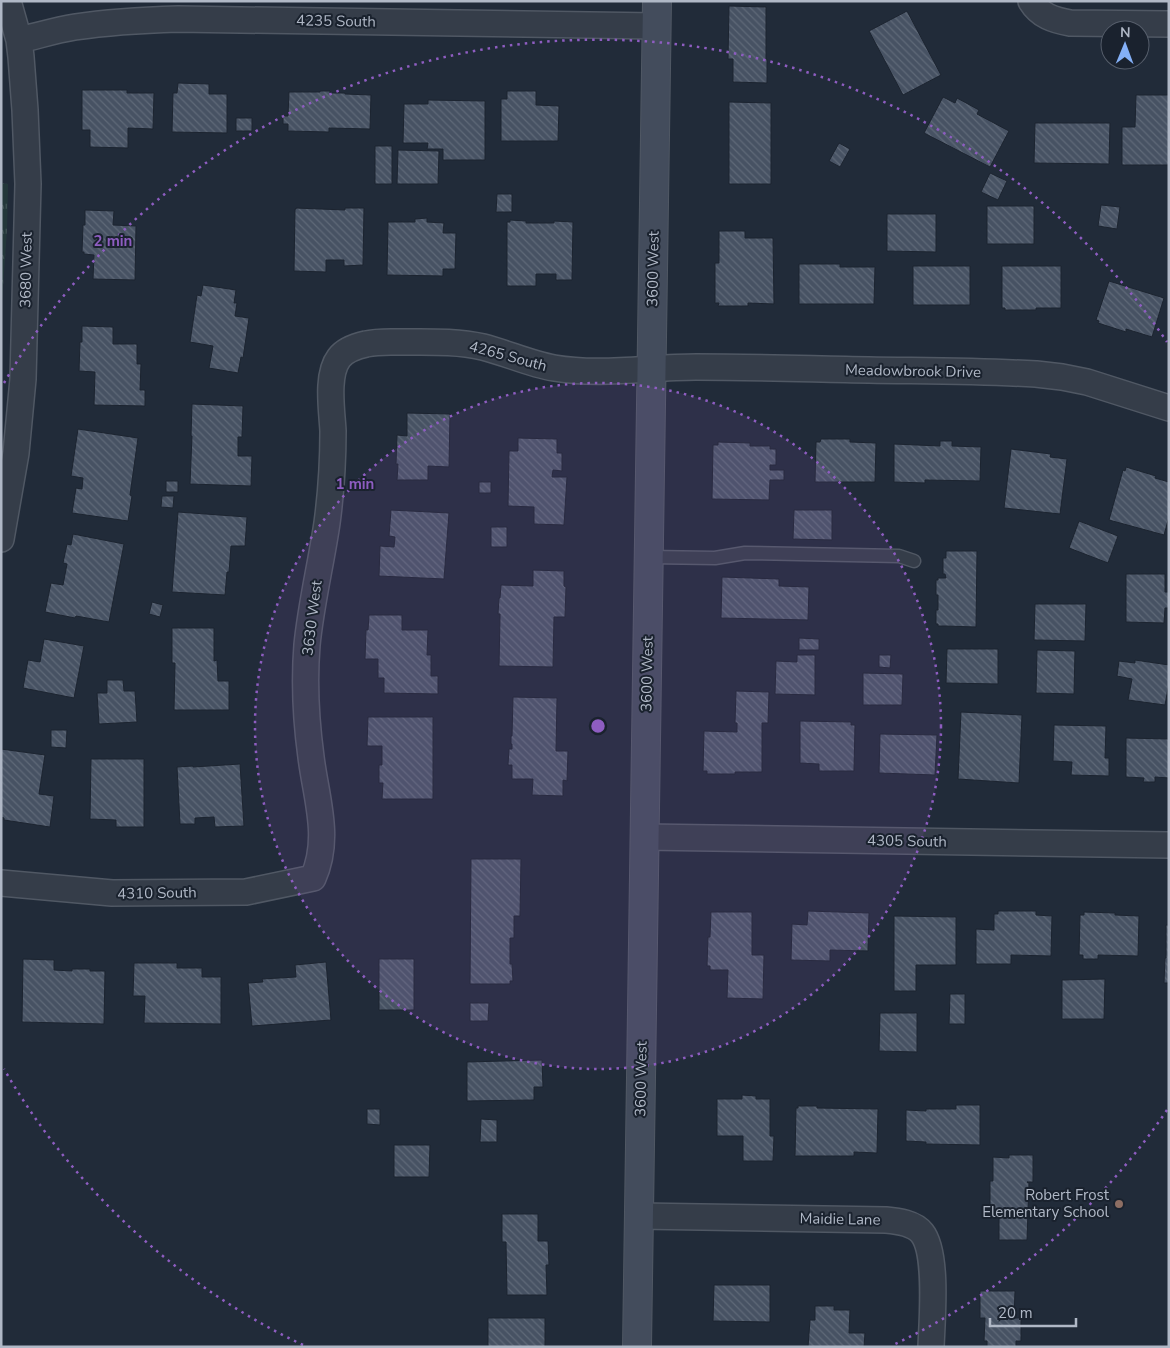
<svg xmlns="http://www.w3.org/2000/svg" width="1170" height="1348" font-family="'Nunito Sans',sans-serif">
	<defs>
		<pattern id="grass-tufts" width="24" height="20" patternUnits="userSpaceOnUse" patternTransform="scale(1.25)"><rect width="24" height="20" fill="#23373a"/><path d="M3 7l-1-3M5 7V3M7 7l1-3M15 17l-1-3M17 17v-4M19 17l1-3" fill="none" stroke="#405255"/></pattern>
		<pattern id="building-back-hatch" width="6" height="6" patternUnits="userSpaceOnUse" patternTransform="scale(1.25)"><rect width="6" height="6" fill="#475263"/><path d="M-1 5l2 2M0 0l6 6M5-1l2 2" fill="none" stroke="#5f6978"/></pattern>
	</defs>
	<rect width="100%" height="100%" fill="#212b39"/>
	<path fill="url(#grass-tufts)" d="M1,183L8,184L7,230L1,315Z"/>
	<path fill="url(#building-back-hatch)" stroke="#1c2430" d="M729,6L766,7V59H767V83L733,82V59H728Z
		M907,11L941,75L903,95L869,31Z
		M178,83L209,84V94H227V133L172,132L173,93H177Z
		M82,90H127V93H154L153,129L128,128V148L90,147V130H82Z
		M320,91H330V93H345V94L371,95L370,129L329,128V132L288,131V124H283V116H288L289,92H320Z
		M507,91H536V105L559,106L558,141H501V99H507Z
		M1136,95H1169V165H1122V127H1135Z
		M943,97L955,103L957,98L979,110L977,114L1009,131L990,167L924,133Z
		M428,100L485,101V160H443V149H427L428,143H403L404,104H428Z
		M729,102L771,103V184H729Z
		M236,118H252V131H236Z
		M1035,123H1110L1109,164L1034,163Z
		M839,143L850,149L840,167L829,161Z
		M375,146H392V184H375Z
		M398,150L439,151L438,184H397Z
		M990,173L1007,181L998,200L981,192Z
		M497,194H512V212H496Z
		M1101,205L1120,207L1117,229L1098,226Z
		M987,206H1034V244H987Z
		M296,208L345,210V208H364L363,265L344,266V260H326V272L294,271L295,209H296Z
		M85,210L114,211L113,225L136,226L135,280L93,279L94,255L84,254V252H82L83,225H85Z
		M887,214H936V252L887,251Z
		M427,218V222L444,223L443,233H456L455,269H443V276L387,275L388,222H415V219Z
		M510,220L526,221V223H554V221L573,222L572,280H556V274H536V286H507V222H510Z
		M719,231H745V238H773L774,304L748,303V306H718L719,303H715V263H719Z
		M799,264H840V267H875L874,304H799Z
		M913,266H970V305H913Z
		M1002,266H1061V308H1036V310H1005V308H1002Z
		M1109,281L1164,298L1152,337L1126,329V332L1098,323L1099,321L1096,320Z
		M203,285L236,290L234,303H237L235,316L249,318L243,358L241,357L238,373L209,368L213,346L190,342L197,295L201,296Z
		M82,326L113,327V344H137V364H141L140,390H145V406L94,405L95,372L79,371L80,342H82Z
		M192,404L243,406L242,437H238V456H252L251,486L190,484L192,436H191Z
		M407,413L450,414L449,467L428,466V480H397L398,464H396L397,435L407,436Z
		M78,429L138,438L130,495L132,496L128,521L72,513L76,488L82,489L83,478L71,476Z
		M518,438L557,439V453H562V471L553,470L552,477H567L564,525L534,524V507L508,506L509,451H518Z
		M821,439H850V442L876,443L875,482H815L816,442H820Z
		M940,441H952V446L981,447L980,481L925,480V483L894,482V444L940,446Z
		M718,442L750,443V446H770V449H776V465H770V470H784V480H770L769,500L712,499L713,445H718Z
		M1011,449L1051,454L1050,457L1067,459L1060,514L1004,508Z
		M1126,467L1156,476L1155,478L1169,482V517L1164,535L1109,520L1123,470L1125,471Z
		M166,481H178V492H166Z
		M479,482H491V493H479Z
		M162,496H174L173,508L161,507Z
		M391,510L449,513L444,579L379,576L380,546L394,547L395,537L389,536Z
		M794,510H832V540L793,539Z
		M178,512L247,517L245,546H231L229,572H227L225,595L172,592Z
		M1079,521L1118,536L1108,563L1069,548Z
		M491,527H507V547H491Z
		M73,534L124,544L109,622L76,616L75,618L45,612L51,583L63,585L67,564L63,563L67,544L71,545Z
		M946,551H977L976,627L945,626H938V624H936V610H938V595H936V580H938V578H946L945,574H943V558H946Z
		M533,570L564,571V586L566,587L565,617H554L553,667L499,666L500,616V614H498L499,598H500L501,585L533,586Z
		M1126,574H1165V592H1169V608H1165L1164,623L1126,622Z
		M722,577L779,579V586L809,587L808,620L721,618Z
		M152,602L163,605L160,617L149,614Z
		M1035,604H1086L1085,641L1034,640Z
		M369,615H402V630H428L427,655H431V676H438V694L384,693V678H378V659H365L366,630H368Z
		M172,628H214V661L217,660L218,681H229V710H174L175,663H172Z
		M799,638L819,639V650H799Z
		M44,639L84,646L74,698L23,688L28,660L40,662Z
		M947,649H998V684L946,683Z
		M1037,650L1075,651L1074,694L1036,693Z
		M797,655H815V695L775,694L776,661L797,662Z
		M879,655H891L890,668L879,667Z
		M1135,660L1169,665V683L1165,705L1128,700L1132,679L1117,676L1119,661L1135,663Z
		M863,673L903,674L902,705H863Z
		M107,680H123L124,691H135L137,722L99,724L97,693H107Z
		M736,691L769,692L768,723H762V772H735V774H707V771H703L704,731L737,732V723H735Z
		M513,697L557,698L556,751H568L567,781L563,780V796L532,795L533,779H512V765H508L509,749H512V744H511V736H512Z
		M961,712L1022,715L1019,783L958,779Z
		M368,717H433V799H382L383,783H379V765H382V746H367Z
		M800,721L851,722V725H855L854,771H819V764L800,763Z
		M1054,725L1106,726L1105,758H1109V776L1071,775L1072,762L1053,761Z
		M51,730H67L66,748L51,747Z
		M880,734L937,735L935,775L879,773Z
		M1126,738L1169,739V778L1155,777V782H1143L1144,778L1126,777Z
		M1,749L45,755L39,794L54,796L50,827L4,820V818L1,817Z
		M91,759H144V827H116V820L90,819Z
		M240,764L244,826L215,827L214,817L195,818V824H180L177,767L193,766V767Z
		M471,859H521L520,916H514V938H510V964H512L513,981H510V984H470Z
		M808,911L869,913L868,951L830,950V961L791,960L792,924L807,925Z
		M998,911H1036V915L1052,916L1051,956L1011,955V964H976V929L994,930V914H998Z
		M711,912H752V955H764L763,999L727,998L728,970H710V966H707L708,937H710Z
		M1084,912L1115,913V915L1139,916L1138,956L1098,955V959H1083V955H1079L1080,915H1084Z
		M894,916L956,917V965H916V991H894Z
		M1166,925H1169V983H1164L1165,958H1166Z
		M23,959L54,960V970L72,971V969H90V971H105L104,1024L22,1022Z
		M379,959H414V1010H379Z
		M326,962L331,1020L252,1026L248,983L263,982L262,979L296,977L295,965Z
		M134,963H177V968H202V977H221V1024L144,1023L145,996H133Z
		M1105,979L1104,1019H1062V980Z
		M950,994H965V1024H949Z
		M470,1003H489L488,1021H470Z
		M880,1013H917V1052L879,1051Z
		M542,1060L543,1087H534V1100L467,1101V1062Z
		M742,1095L756,1096V1099H770V1136H774L773,1161H743V1136H717V1099H742Z
		M956,1105H980V1145L926,1144V1142L906,1141V1110L926,1111V1109H956Z
		M798,1106H817V1108L878,1109L877,1153L854,1152V1156H795L796,1108H798Z
		M367,1109H380V1125L367,1124Z
		M481,1119L497,1120V1142H480Z
		M394,1145H430L429,1177H394Z
		M1009,1155H1033V1182H1027L1029,1183L1027,1240H999V1214H990V1181H993V1157L1009,1158Z
		M502,1214H538V1241H548L549,1265H546L547,1295H507L506,1242H502Z
		M714,1285H770V1322L713,1321Z
		M980,1291H1015L1014,1318H1021V1341H1016V1347H987V1341H984L985,1318H980Z
		M815,1306H834V1310H850L849,1333H865L864,1347H808L810,1320H815Z
		M488,1318H545V1347H488Z"/>
	<g fill="none" stroke-linecap="round" stroke-linejoin="round">
		<g stroke="#505864" stroke-width="15">
			<path id="lane" d="M649,557L715,558L745,553L899,556L914,561"/>
		</g>
		<g stroke="#505864" stroke-width="28">
			<path id="street" d="M1031,1C1040,16 1054,20 1070,23L1169,24
				M19,40C37,36 56,30 75,27C109,22 144,20 178,19L656,26
				M1,539L16,453L23,379L28,184L25,110L21,57L19,40L8,1
				M644,837L1169,845
				M1,883L112,893L246,892L313,878C331,838 316,798 311,757C306,720 304,682 307,645C311,604 321,564 327,523C331,493 333,462 333,431C332,411 326,375 339,358C345,350 357,346 366,344C378,341 391,342 403,342C430,342 457,341 483,347C507,353 530,364 554,368C601,376 649,367 696,367C754,367 812,369 869,370C925,371 981,371 1036,374L1062,377L1087,382L1169,408
				M639,1216L886,1220C898,1221 914,1223 922,1233C938,1253 932,1320 931,1347"/>
		</g>
		<g stroke="#505864" stroke-width="30">
			<path id="secondary" d="M637,1347L657,1"/>
		</g>
		<use href="#lane" stroke="#353d49" stroke-width="12"/>
		<use href="#street" stroke="#353d49" stroke-width="25"/>
		<use href="#secondary" stroke="#434c5c" stroke-width="28"/>
	</g>
	<circle cx="598" cy="726" r="343" fill="#8e5dc1" fill-opacity=".12"/>
	<g fill="none" stroke="#8e5dc1" stroke-width="2.5" stroke-dasharray="2.5 5">
		<circle cx="598" cy="726" r="343"/>
		<path d="M1167 1110A686 686 0 0 1 893 1345M303 1345A686 686 0 0 1 4 1069M4 383A686 686 0 0 1 1167 342"/>
	</g>
	<circle fill="#8d6e63" stroke="#1a222e" stroke-width="2" cx="1119" cy="1204" r="5"/>
	<g text-anchor="middle" stroke-width="4" stroke-linejoin="round" paint-order="stroke">
		<g font-size="15" fill="#b0b8c6" stroke="#1a222e">
			<text transform="translate(336 21) rotate(1)" y="5">4235 South</text>
			<text transform="translate(653 269) rotate(-89)" y="5">3600 West</text>
			<text transform="translate(26 270) rotate(-89)" y="5">3680 West</text>
			<text transform="translate(508 356) rotate(15)" y="5">4265 South</text>
			<text transform="translate(913 371) rotate(1)" y="5">Meadowbrook Drive</text>
			<text transform="translate(312 618) rotate(-83)" y="5">3630 West</text>
			<text transform="translate(647 674) rotate(-89)" y="5">3600 West</text>
			<text transform="translate(907 841) rotate(1)" y="5">4305 South</text>
			<text transform="translate(157 893) rotate(-1)" y="5">4310 South</text>
			<text transform="translate(641 1079) rotate(-89)" y="5">3600 West</text>
			<text transform="translate(840 1219) rotate(1)" y="5">Maidie Lane</text>
		</g>
		<g font-size="15" fill="#b0b8c6" stroke="#1a222e" text-anchor="end">
			<text x="1109" y="1200">Robert Frost<tspan x="1109" dy="17">Elementary School</tspan></text>
		</g>
	</g>
	<circle cx="598" cy="726" r="8" fill="#8e5dc1" stroke="#1a222e" stroke-width="2.5"/>
	<g font-size="15" text-anchor="middle" font-weight="bold" fill="#8e5dc1" stroke="#1a222e" stroke-width="4" stroke-linejoin="round" paint-order="stroke">
		<text x="113" y="246">2 min</text>
		<text x="355" y="489">1 min</text>
	</g>
	<rect width="1170" height="1348" fill="none" stroke="#b0b8c6" stroke-width="5"/>
	<g transform="translate(1125 45) rotate(1)"><circle r="24" fill="#1a222e" stroke="#565e6b"/>
	<path d="M0-4L9 19L0 12L-9 19Z" fill="#84b0f7"/>
	<text y="-8" font-size="14" font-weight="bold" text-anchor="middle" fill="#b0b8c6">N</text>
	</g>
	<path d="M990 1318v8h86v-8" fill="none" stroke="#b0b8c6" stroke-width="2.5"/>
	<text x="998" y="1318" font-size="15" fill="#b0b8c6" stroke="#1a222e" stroke-width="4" paint-order="stroke">20 m</text>
</svg>
